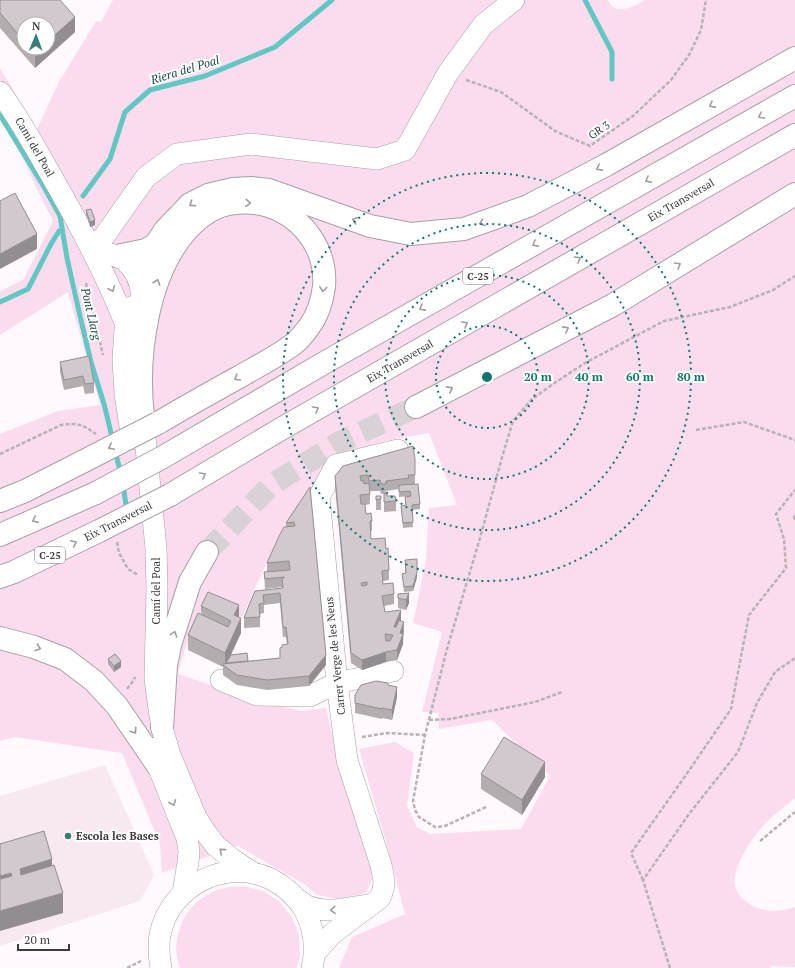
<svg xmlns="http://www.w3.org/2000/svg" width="795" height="968" font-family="'PT Serif',serif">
	<rect width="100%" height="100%" fill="#fff8fc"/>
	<path fill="#f8e8f2" d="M105,765L154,875L140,901L0,946V796Z"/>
	<path fill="#fbdcef" d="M113,0H608C614,17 635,6 645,0H795V798C784,807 772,816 763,826C751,839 729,872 736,889C738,895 743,899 748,903C762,913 780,912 795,907V967L771,966L770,968H339L352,937L405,914L387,845L359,749L395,742L414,753L407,806L417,827L430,834L521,829L550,776L492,720L439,729L438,713L422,712L442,632L413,623L426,560L429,508L457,505L429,433L385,441L337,456L280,533L242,617L207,599L185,649L178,674L253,699L301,711L326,708L330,726L373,877L366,893L339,899L317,895L304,884L238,846L162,873L160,844L122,753L15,737L0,741V434L58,411L100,405L68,292L0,335V291L23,280L53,221L35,185L15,142L0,117V68L37,129L59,82L96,21L101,22Z
		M244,886L263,891L279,901L292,917L299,936L300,958L296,968H180C169,943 183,907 207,895C212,892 219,889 225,888C231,886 238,887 244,886Z"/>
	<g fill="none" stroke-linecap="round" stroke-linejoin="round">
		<path stroke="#61c7c2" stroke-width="5" d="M585,0L612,52V79
			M0,115L44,187L60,216L67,258L80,316L91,362L104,404L113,441
			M83,196L110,159L125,112L150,90L205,76L275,47L332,0
			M0,302L28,289L51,244L59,231
			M115,451L121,474
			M123,484L127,512"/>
		<path stroke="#d8d2d6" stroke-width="22" stroke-dasharray="22 11" stroke-linecap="butt" d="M207,552L271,485L340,442L416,407"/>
		<g stroke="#a79fa4" stroke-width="22">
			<path id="minor" d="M0,92C18,117 33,143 48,170C77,220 105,271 126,325
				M91,247L103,238L146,177L177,154L251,144L377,159L405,150L448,73L483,25L514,0
				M95,254C101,254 108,253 114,255C130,260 143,280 141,297C141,306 138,316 136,325
				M131,307L125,330L123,359L125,394L132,439
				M141,414L143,417L156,548L157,588L155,679L158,702L162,728L170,755L196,817L206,833L216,846L232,859L253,873
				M221,680L257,695L310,696L337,683L393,671
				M156,748L158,766L178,816L187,838L188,844L189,852L188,862L183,893
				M297,899C300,901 304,904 307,906C326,914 348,908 367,905
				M315,953L332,934L380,898C386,884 384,880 381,865L347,760L337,683L319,497L336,465L398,450
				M161,968C159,957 158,946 160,935C169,886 226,857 271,879C284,886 296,896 304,909C314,928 317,947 312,968"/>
		</g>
		<g stroke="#a79fa4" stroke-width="24">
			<path id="highway" d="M117,256L146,250L156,244
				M139,280L144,267L156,244L165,230L190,204L208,195L233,189L252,188L269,190L370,226L411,234L464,229L528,206L606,165L795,58
				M416,407L613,305L795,194
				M143,417C136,356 147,267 194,223C204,214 217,206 229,204C242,202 257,202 269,206C304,218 327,250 324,287C322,301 318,315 309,327C305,332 300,339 295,343C278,356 258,366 239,377C212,392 185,407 158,423
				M163,457L324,363L795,96
				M170,495L281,429L795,135
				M0,501L25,491L84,461
				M0,535L96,493
				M0,577L14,572L99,531
				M0,638L34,647L65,659L94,681L117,706L158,766
				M162,728L166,665L170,645L190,582L207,552"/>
		</g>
		<path stroke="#b7b2b5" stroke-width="2.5" stroke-dasharray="4 2" stroke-linecap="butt" d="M466,80L501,92L555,131L590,146L633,116L671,80L689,55L701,30L706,0
			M86,283L103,355
			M696,430L744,422L795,440
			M0,454L61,425C78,422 83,425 96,434
			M795,516L794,517L795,521
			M117,542L119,553L128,569L138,575
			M127,689L134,680L135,677
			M429,720L450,719L535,702L562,692
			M362,737L387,733L425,735
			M486,807L445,826L435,827L419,817L415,810L413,801L425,735L447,649L480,538L503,454L513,421L531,400L553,384L585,363L664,321L730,307L773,290L795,276
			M760,841L795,812
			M643,880L631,853L688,772L731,709L749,615L786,568L784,539L776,514L795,490
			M127,968L141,961
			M670,968L643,880L689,814L738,752L757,703L775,672L795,658"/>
		<use href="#minor" stroke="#fff" stroke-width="21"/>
		<use href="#highway" stroke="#fff" stroke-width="22"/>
		<g stroke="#a79fa4" stroke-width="24" stroke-linecap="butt">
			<path id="highway-bridge" d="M84,461L158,423
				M96,493L163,457
				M99,531L170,495"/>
		</g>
		<use href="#highway-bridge" stroke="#fff" stroke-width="22"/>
	</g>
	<path fill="#b4adb0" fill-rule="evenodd" d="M0,0L75,32L35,68L0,28ZM24,24L48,48H24Z
		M86,210L95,225L90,227L86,215Z
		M60,362L94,383V393L85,394L83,386L64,390L60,372Z
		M415,469V484L420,504V509L412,510L413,527L403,528L401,506L406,505L405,497L410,496L399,497V489L386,491V494H381L380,491H370V504L365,505L366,514L372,521V531H371V539L389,570V580L383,581V584L394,594V604L384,606L385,612L401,620L404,632L403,635V644L397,660L386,662L362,670L351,663L335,486V476Z
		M310,487L326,665L309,686L267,690L237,685L223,675V667L188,650V635L201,614V606L239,617L241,633L229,657L248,661L280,658V648L282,647L287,645L286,637H283L280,603L264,605V613L260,614V627L244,628V618L255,591L282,588V587L265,589L264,572H267V563L286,526V523Z
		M384,494L396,501V511L384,512Z
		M376,496L381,499V510H376Z
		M405,560L417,577L413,591L404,592L402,574L405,573Z
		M409,593V603L406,610L398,608V594Z
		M108,659L121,667L114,672L108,664Z
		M388,685L397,697L392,720L382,718V719L355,713V695Z
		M481,774L545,777L522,815L481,789Z"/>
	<path fill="#928d90" d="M75,17V32L35,68V53L40,48H48V41Z
		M95,220V225L90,227V222Z
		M37,234V249L0,269V254Z
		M417,572V577L413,591V586Z
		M409,593V603L406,610V600Z
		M239,605V620L234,615Z
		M401,610V620L394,637V627Z
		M241,618V633L225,668V653Z
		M404,622L403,644L397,660V650L400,633Z
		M386,652V662L362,670V660Z
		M326,655V665L309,686V676Z
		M121,661V667L114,672V666Z
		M397,687V697L392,720V710Z
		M545,762V777L522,815V800Z
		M52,859V878L20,888V869Z
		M11,873V892L0,896V876Z
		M63,893V913L0,931V911Z"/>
	<path fill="#d1c9cd" stroke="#928d90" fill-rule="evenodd" d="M0,0H60L75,17L48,41V24H24V41L0,13Z
		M30,48H40L35,53Z
		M15,193L37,234L0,254V201Z
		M91,209L95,220L90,222L86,210Z
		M89,356L94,383L85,384L83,376L64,380L60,362Z
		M413,446L415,459V475H408L409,478L386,481V484H381L380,480L369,481L368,475L360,476L361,481H364V484L369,483L370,494L360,495L361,504H365L366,514L371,513L372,521H370L371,539L385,538L386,549L388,548L389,570L382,571L383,584L393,583L394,594L382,596L385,612L401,610L394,627H396L399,620L404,622L400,633L403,634L397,650L386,652L362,660L351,653L335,476L343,466ZM367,582V585L362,586L361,583ZM385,634L393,635L390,641H386Z
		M418,484L420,504L412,505L413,522L403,523L401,506L406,505L405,497L411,496L410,491L399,492V485Z
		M310,487L326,655L309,676L267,680L237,675L223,665V664L280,658V648L282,647V645L288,644L286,627H283L280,593L263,595L264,603L259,604L260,617L244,618L249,605L255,591L283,588L282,578H284V577L265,579L264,572L290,570L289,561L267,563L279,536L284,527L295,526L294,522L286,523Z
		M384,494H387V496H395L396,501L384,502Z
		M376,496H381V499L376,500Z
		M417,559V572L413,586L404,587L402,574L406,573L405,560Z
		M208,592L239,605L234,615L241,618L225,653L188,635L198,613L228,627L231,621L201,606Z
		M409,593L406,600L398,598V594Z
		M247,653L248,661L226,663L231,655Z
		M115,654L121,661L114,666L108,659Z
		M376,681L388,683V685L397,687L392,710L382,708V709L355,703V695L361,685Z
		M504,737L545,762L522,800L481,774Z
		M44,831L52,859L20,869L21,875L54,865L63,893L0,911V879L12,876L11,873L0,876V844Z"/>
	<defs><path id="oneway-chevron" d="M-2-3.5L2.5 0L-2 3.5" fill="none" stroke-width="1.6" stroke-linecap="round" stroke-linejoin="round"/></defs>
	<g stroke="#9e9d9e">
		<use href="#oneway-chevron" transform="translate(712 105) rotate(151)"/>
		<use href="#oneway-chevron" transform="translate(761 116) rotate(151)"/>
		<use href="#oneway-chevron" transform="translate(599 168) rotate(152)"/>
		<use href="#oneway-chevron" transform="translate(648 180) rotate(151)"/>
		<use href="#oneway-chevron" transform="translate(248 203) rotate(2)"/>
		<use href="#oneway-chevron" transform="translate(192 204) rotate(146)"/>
		<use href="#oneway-chevron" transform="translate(355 220) rotate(-160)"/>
		<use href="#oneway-chevron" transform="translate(482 223) rotate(160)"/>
		<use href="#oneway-chevron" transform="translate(535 244) rotate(151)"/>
		<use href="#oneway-chevron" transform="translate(578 259) rotate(-30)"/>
		<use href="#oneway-chevron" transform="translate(678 265) rotate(-31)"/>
		<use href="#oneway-chevron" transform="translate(157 282) rotate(-71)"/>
		<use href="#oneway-chevron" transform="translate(112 289) rotate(65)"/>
		<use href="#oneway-chevron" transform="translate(323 289) rotate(97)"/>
		<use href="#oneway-chevron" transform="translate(422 308) rotate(151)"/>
		<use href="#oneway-chevron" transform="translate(465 324) rotate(-30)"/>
		<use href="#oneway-chevron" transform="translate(566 329) rotate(-28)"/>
		<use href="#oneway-chevron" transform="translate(237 378) rotate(150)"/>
		<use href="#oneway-chevron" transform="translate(450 389) rotate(-28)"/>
		<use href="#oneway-chevron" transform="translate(316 409) rotate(-30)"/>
		<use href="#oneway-chevron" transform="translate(111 447) rotate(153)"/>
		<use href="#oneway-chevron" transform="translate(203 475) rotate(-31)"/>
		<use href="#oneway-chevron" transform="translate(35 520) rotate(156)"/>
		<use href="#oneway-chevron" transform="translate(74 543) rotate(-25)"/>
		<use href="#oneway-chevron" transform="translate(174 634) rotate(-72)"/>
		<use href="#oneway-chevron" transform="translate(38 648) rotate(20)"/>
		<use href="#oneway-chevron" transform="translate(134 731) rotate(56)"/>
		<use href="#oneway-chevron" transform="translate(173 803) rotate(68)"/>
		<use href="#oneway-chevron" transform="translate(222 851) rotate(-140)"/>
		<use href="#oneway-chevron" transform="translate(333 910) rotate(178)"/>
	</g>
	<g fill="none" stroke="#0f766e" stroke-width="2" stroke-dasharray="2 4">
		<circle cx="487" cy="377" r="51"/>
		<circle cx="487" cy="377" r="102"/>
		<circle cx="487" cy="377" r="153"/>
		<circle cx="487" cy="377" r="204"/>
	</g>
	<circle fill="#367e7b" stroke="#fff" stroke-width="1.5" cx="68" cy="836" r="4"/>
	<g text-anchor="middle" stroke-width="4" stroke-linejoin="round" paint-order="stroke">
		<g fill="#fff" stroke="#787677" stroke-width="1">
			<rect x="463" y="268" width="30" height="16" rx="3"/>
			<rect x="35" y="547" width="30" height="16" rx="3"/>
		</g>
		<g font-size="10" font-weight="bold" fill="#3e3b3d">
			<text x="478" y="280">C-25</text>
			<text x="50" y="559">C-25</text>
		</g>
		<g font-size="11" fill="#3e3b3d" stroke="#fff">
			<text transform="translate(599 130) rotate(-34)" y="4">GR 3</text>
			<text transform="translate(35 147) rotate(60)" y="4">Camí del Poal</text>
			<text transform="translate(681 200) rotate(-30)" y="4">Eix Transversal</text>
			<text transform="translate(400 361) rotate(-30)" y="4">Eix Transversal</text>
			<text transform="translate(118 521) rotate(-27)" y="4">Eix Transversal</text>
			<text transform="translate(156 591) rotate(-90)" y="4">Camí del Poal</text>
			<text transform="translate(335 656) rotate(-96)" y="4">Carrer Verge de les Neus</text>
		</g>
		<g font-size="11" font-weight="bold" fill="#3e3b3d" stroke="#fff" text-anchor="start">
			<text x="76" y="840">Escola les Bases</text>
		</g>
		<g font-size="12" font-style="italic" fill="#1b4947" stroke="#fff">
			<text transform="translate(185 70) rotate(-17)" y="4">Riera del Poal</text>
			<text transform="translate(91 314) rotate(77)" y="4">Pont Llarg</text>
		</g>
	</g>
	<circle cx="487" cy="377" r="6" fill="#0f766e" stroke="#fff" stroke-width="2"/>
	<g font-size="12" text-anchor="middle" font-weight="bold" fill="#0f766e" stroke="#fff" stroke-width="4" stroke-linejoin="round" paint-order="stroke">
		<text x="538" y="381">20 m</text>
		<text x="589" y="381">40 m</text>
		<text x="640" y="381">60 m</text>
		<text x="691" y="381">80 m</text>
	</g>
	<g transform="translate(36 36) rotate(1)"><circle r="19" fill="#ffffff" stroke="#b2b1b1"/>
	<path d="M0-3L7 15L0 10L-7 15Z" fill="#367e7b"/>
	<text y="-6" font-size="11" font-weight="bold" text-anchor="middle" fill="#3e3b3d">N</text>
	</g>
	<path d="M18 944v6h51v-6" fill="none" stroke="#3e3b3d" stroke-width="2"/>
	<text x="24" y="944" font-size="12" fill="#3e3b3d" stroke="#ffffff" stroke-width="3" paint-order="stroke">20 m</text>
</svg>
